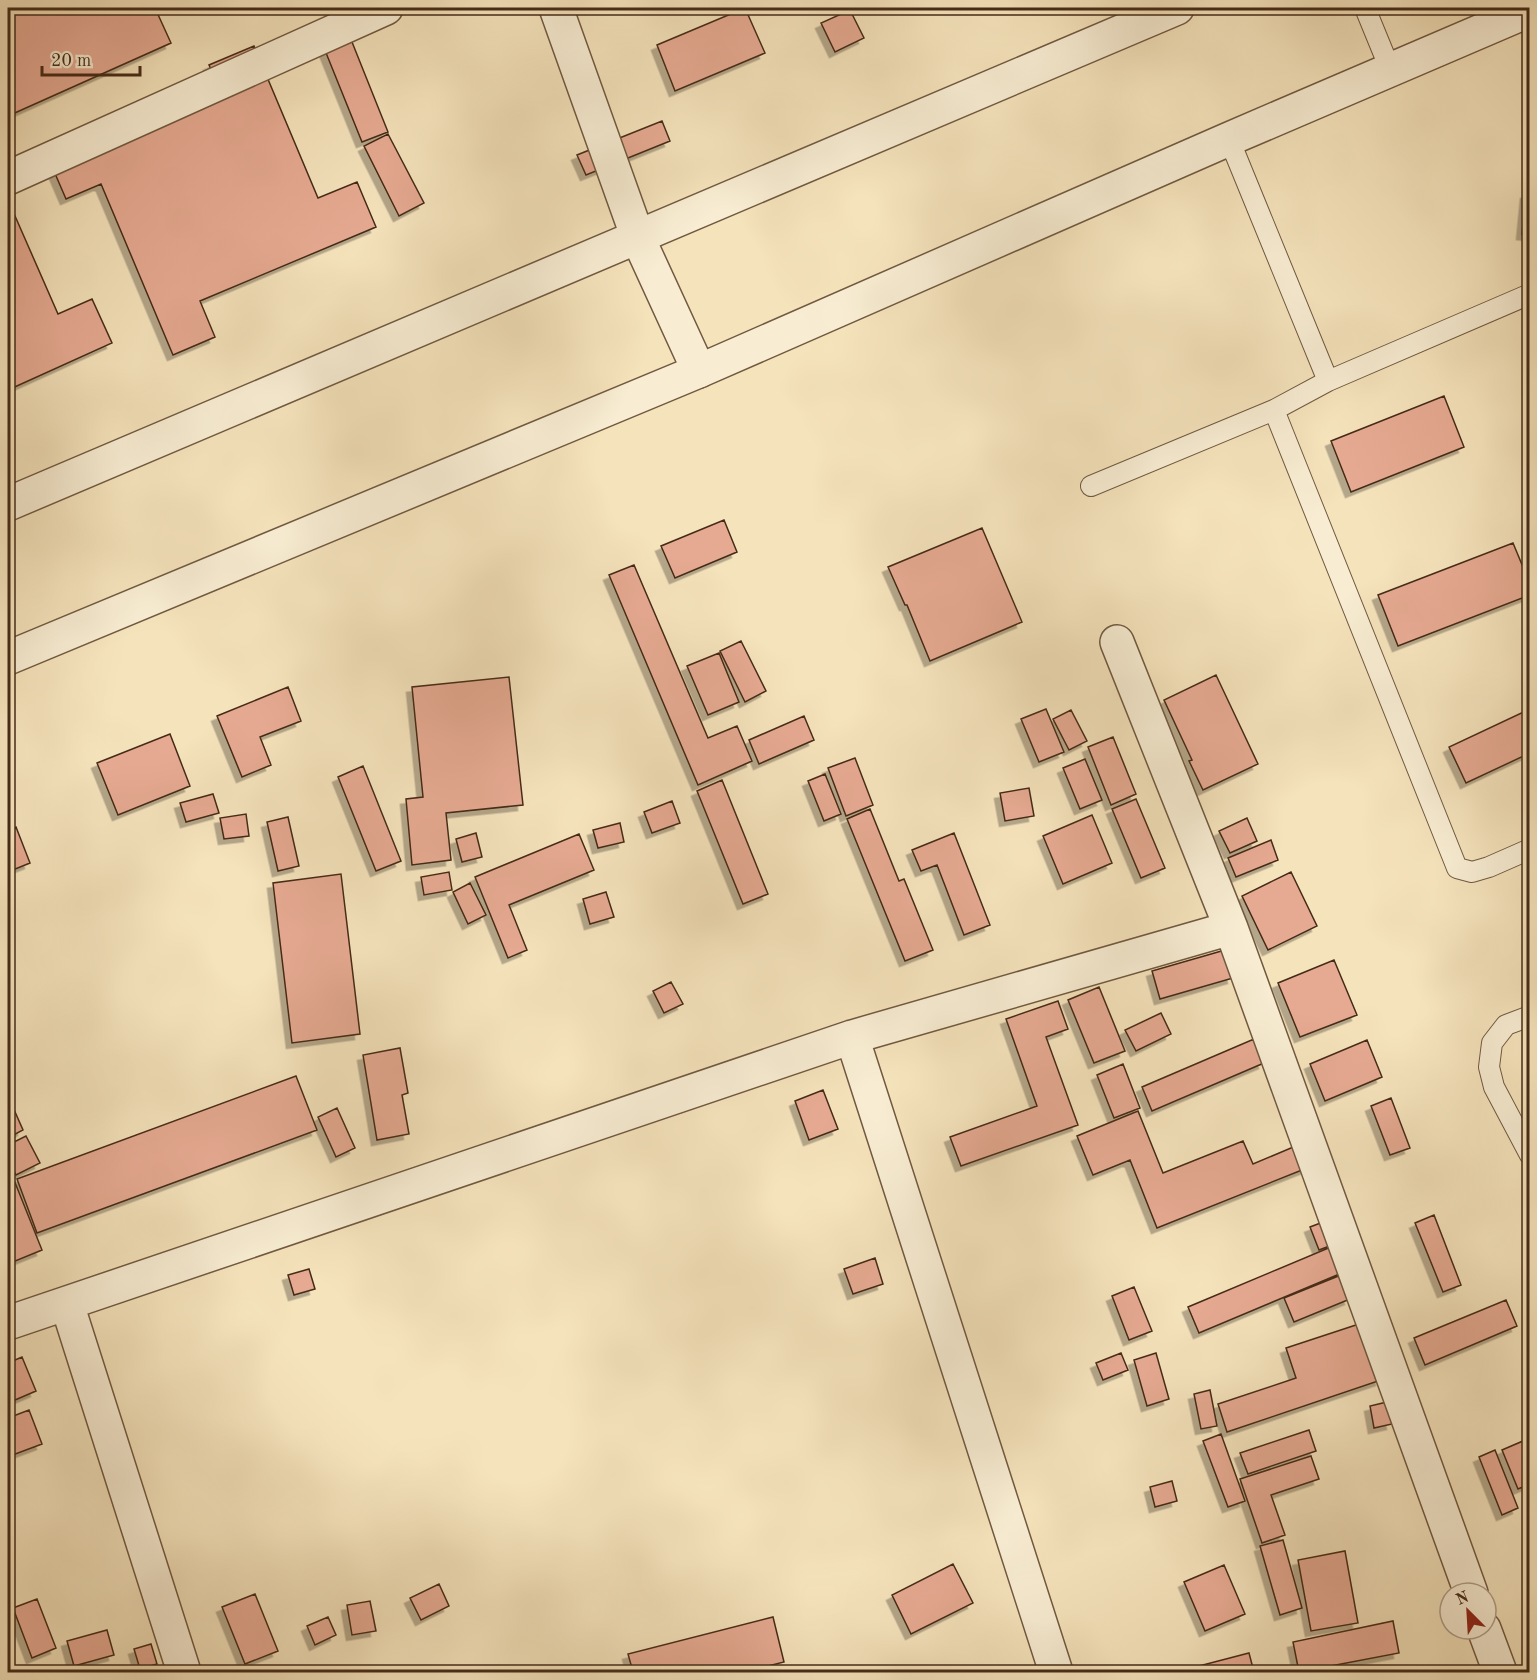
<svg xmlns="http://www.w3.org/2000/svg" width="1537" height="1680" font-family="'Old Standard TT',serif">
	<defs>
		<filter id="shadow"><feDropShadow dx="-5.5" dy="5.5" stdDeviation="0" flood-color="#0004"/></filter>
	</defs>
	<rect width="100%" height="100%" fill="#f5e3bc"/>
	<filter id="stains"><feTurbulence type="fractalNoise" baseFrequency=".00333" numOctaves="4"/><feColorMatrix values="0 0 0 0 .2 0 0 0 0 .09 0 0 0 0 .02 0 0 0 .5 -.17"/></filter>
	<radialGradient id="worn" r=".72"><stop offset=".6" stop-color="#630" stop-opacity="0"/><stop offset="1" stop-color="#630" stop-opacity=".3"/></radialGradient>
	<path fill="#e6aa92" stroke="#452b17" stroke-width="1.5" filter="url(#shadow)" d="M8,8H155L171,43L8,116Z
		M745,8L765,53L675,91L657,45Z
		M850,10L864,38L835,52L821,23Z
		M346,27L388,132L362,142L320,38Z
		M254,46L318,198L357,182L376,227L200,301L215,337L173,355L101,184L66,199L47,155L217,83L209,65Z
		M662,121L670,141L586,175L577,155Z
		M388,134L424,203L399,216L364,146Z
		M1526,193H1530V235L1522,234Z
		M8,200L58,314L92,299L112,343L8,390Z
		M1444,396L1464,447L1351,492L1331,441Z
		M724,520L737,552L675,578L661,546Z
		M982,528L1022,622L930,661L907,605H905L888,567Z
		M1513,543L1530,584V595L1398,646L1378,595Z
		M634,565L708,738L737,726L752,761L698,785L609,575Z
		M741,641L766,691L745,702L720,651Z
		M719,653L739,702L708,715L687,666Z
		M1216,675L1258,764L1203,790L1189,761L1192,760L1164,700Z
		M509,677L523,805L446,813L451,860L412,865L406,799L423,797L412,687Z
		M288,687L301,721L260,737L271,765L242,777L217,716Z
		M1046,709L1064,752L1039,762L1021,719Z
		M1530,709V753L1466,783L1449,747Z
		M1071,710L1087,741L1069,750L1053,719Z
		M804,716L814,740L759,764L749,740Z
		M170,734L190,786L118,815L97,763Z
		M1113,737L1136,794L1111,805L1088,747Z
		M855,758L873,805L846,816L828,768Z
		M1085,759L1102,800L1080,809L1063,768Z
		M363,766L401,861L376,871L338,777Z
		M825,774L841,814L824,821L808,781Z
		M722,780L768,894L743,904L697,791Z
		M1029,788L1034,816L1005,821L1000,793Z
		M213,794L219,813L186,822L180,803Z
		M1136,799L1165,868L1141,878L1112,809Z
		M672,801L680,823L652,833L644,812Z
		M870,809L899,881L904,879L933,950L905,961L847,819Z
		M246,814L249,836L224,839L220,818Z
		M1092,815L1112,863L1063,884L1043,836Z
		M288,817L299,866L278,871L267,822Z
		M1247,818L1257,841L1230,853L1219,831Z
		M620,823L624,842L598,848L593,830Z
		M16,827L30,863L8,872V831Z
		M476,833L482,857L462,862L456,839Z
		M954,833L990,925L964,935L937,865L921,871L912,850Z
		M579,834L594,870L509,905L527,950L508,958L475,877Z
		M1271,840L1278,860L1236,877L1228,858Z
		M449,872L452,890L424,895L421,877Z
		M1291,872L1317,926L1268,950L1242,896Z
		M341,874L360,1034L292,1043L273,883Z
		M470,883L486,915L468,924L453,892Z
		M606,892L614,917L590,924L583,899Z
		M1225,950L1233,978L1160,999L1152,971Z
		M1334,960L1357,1015L1300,1037L1278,983Z
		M671,982L683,1004L664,1013L653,991Z
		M1099,987L1125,1051L1094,1063L1068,1000Z
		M1058,1001L1068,1029L1046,1037L1078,1125L961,1166L950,1137L1037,1106L1006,1019Z
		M1161,1013L1171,1034L1136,1051L1125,1030Z
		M1254,1039L1264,1063L1152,1111L1142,1087Z
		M1367,1040L1382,1077L1325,1101L1310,1064Z
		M400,1048L408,1093L402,1095L409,1134L377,1140L363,1055Z
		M1123,1064L1140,1108L1114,1118L1097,1075Z
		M296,1076L317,1130L37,1233L17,1179Z
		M823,1090L838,1129L809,1140L795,1101Z
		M8,1096L23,1130L8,1138Z
		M1391,1098L1410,1148L1390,1155L1371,1106Z
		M337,1108L355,1148L336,1157L318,1117Z
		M1138,1111L1163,1173L1243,1141L1253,1164L1298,1145L1307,1168L1157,1228L1130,1160L1093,1175L1077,1136Z
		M26,1136L40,1163L16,1175L8,1159V1145Z
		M12,1175L42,1250L8,1264V1176Z
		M1434,1215L1461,1285L1443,1292L1415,1223Z
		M1331,1219L1340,1242L1319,1250L1310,1227Z
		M1338,1244L1349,1270L1199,1333L1188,1307Z
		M875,1258L883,1284L853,1294L844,1269Z
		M309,1269L315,1289L294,1295L288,1275Z
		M1341,1275L1350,1299L1294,1322L1284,1298Z
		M1134,1287L1152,1331L1129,1340L1112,1296Z
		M1506,1300L1517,1326L1425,1365L1414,1338Z
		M1362,1323L1381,1380L1227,1432L1218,1404L1296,1378L1286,1348Z
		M1121,1353L1128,1370L1103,1380L1096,1363Z
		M1156,1353L1169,1399L1147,1406L1134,1360Z
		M22,1357L36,1391L8,1403V1363Z
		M1210,1390L1217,1426L1201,1429L1194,1394Z
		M1387,1402L1392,1424L1374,1428L1370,1406Z
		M29,1410L42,1444L10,1456L8,1448V1418Z
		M1309,1430L1316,1451L1248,1474L1240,1453Z
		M1221,1434L1245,1501L1228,1507L1203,1441Z
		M1530,1438V1484L1518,1489L1502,1450Z
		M1495,1450L1518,1508L1502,1515L1479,1457Z
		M1311,1456L1319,1479L1271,1495L1285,1535L1262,1543L1240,1479Z
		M1172,1481L1177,1501L1155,1507L1150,1487Z
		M1283,1540L1302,1608L1280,1615L1260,1546Z
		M1345,1551L1358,1623L1311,1631L1298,1560Z
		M953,1564L973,1603L911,1634L892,1595Z
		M1224,1565L1245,1614L1205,1631L1184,1582Z
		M439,1584L449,1606L421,1620L410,1598Z
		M255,1594L278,1651L245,1664L222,1607Z
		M37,1599L56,1648L32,1658L13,1608Z
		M370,1601L376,1631L352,1635L347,1605Z
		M328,1617L336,1635L315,1645L307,1626Z
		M773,1617L784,1662L744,1672H633L628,1654Z
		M1393,1621L1399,1653L1299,1672L1293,1642Z
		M107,1630L114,1655L74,1666L67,1641Z
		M151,1644L157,1664L140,1669L134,1649Z
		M1249,1653L1254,1672H1196L1195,1667Z
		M107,1667L109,1672H92Z"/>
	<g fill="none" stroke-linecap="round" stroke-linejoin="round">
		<g stroke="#715940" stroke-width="22">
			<path id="service" d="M1365,8L1390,69
				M1229,139L1328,381
				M1274,410L1457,868L1472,872L1489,867L1530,849
				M1091,486L1274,410L1328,381L1530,294
				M1530,1016L1506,1025L1492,1043L1489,1067L1494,1087L1530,1155"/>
		</g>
		<g stroke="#715940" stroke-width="36">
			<path id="minor" d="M556,8L638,238L699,371
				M8,178L386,8
				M1117,642L1231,928L1471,1593
				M852,1037L1056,1672
				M67,1304L184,1672
				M8,1323L852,1037L1231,928
				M1484,1629L1500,1672"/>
		</g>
		<g stroke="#715940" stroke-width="36">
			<path id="tertiary" d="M8,504L1177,8
				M8,658L699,371L1229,139L1530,10"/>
		</g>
		<use href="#service" stroke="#f8edd3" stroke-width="20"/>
		<use href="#minor" stroke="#f8edd3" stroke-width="33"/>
		<use href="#tertiary" stroke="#f8edd3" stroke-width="33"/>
	</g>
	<rect width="1537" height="1680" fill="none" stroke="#f5e3bc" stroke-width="30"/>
	<rect x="9" y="9" width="1519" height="1662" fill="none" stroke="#452b17" stroke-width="3"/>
	<rect x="15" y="15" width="1507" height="1650" fill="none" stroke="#452b17" stroke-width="1.5"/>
	<g transform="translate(1468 1611) rotate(336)"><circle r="28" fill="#f8edd3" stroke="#b09f88" stroke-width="1.5"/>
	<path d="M0-4.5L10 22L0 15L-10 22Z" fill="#8f2418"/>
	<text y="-9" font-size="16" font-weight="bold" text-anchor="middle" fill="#452b17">N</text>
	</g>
	<path d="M42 66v9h98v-9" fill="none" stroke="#452b17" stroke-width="3"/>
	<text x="51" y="66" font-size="18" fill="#452b17" stroke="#f8edd3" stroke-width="4.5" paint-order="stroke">20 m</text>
	<rect width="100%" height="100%" filter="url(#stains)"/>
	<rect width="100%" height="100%" fill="url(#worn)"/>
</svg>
